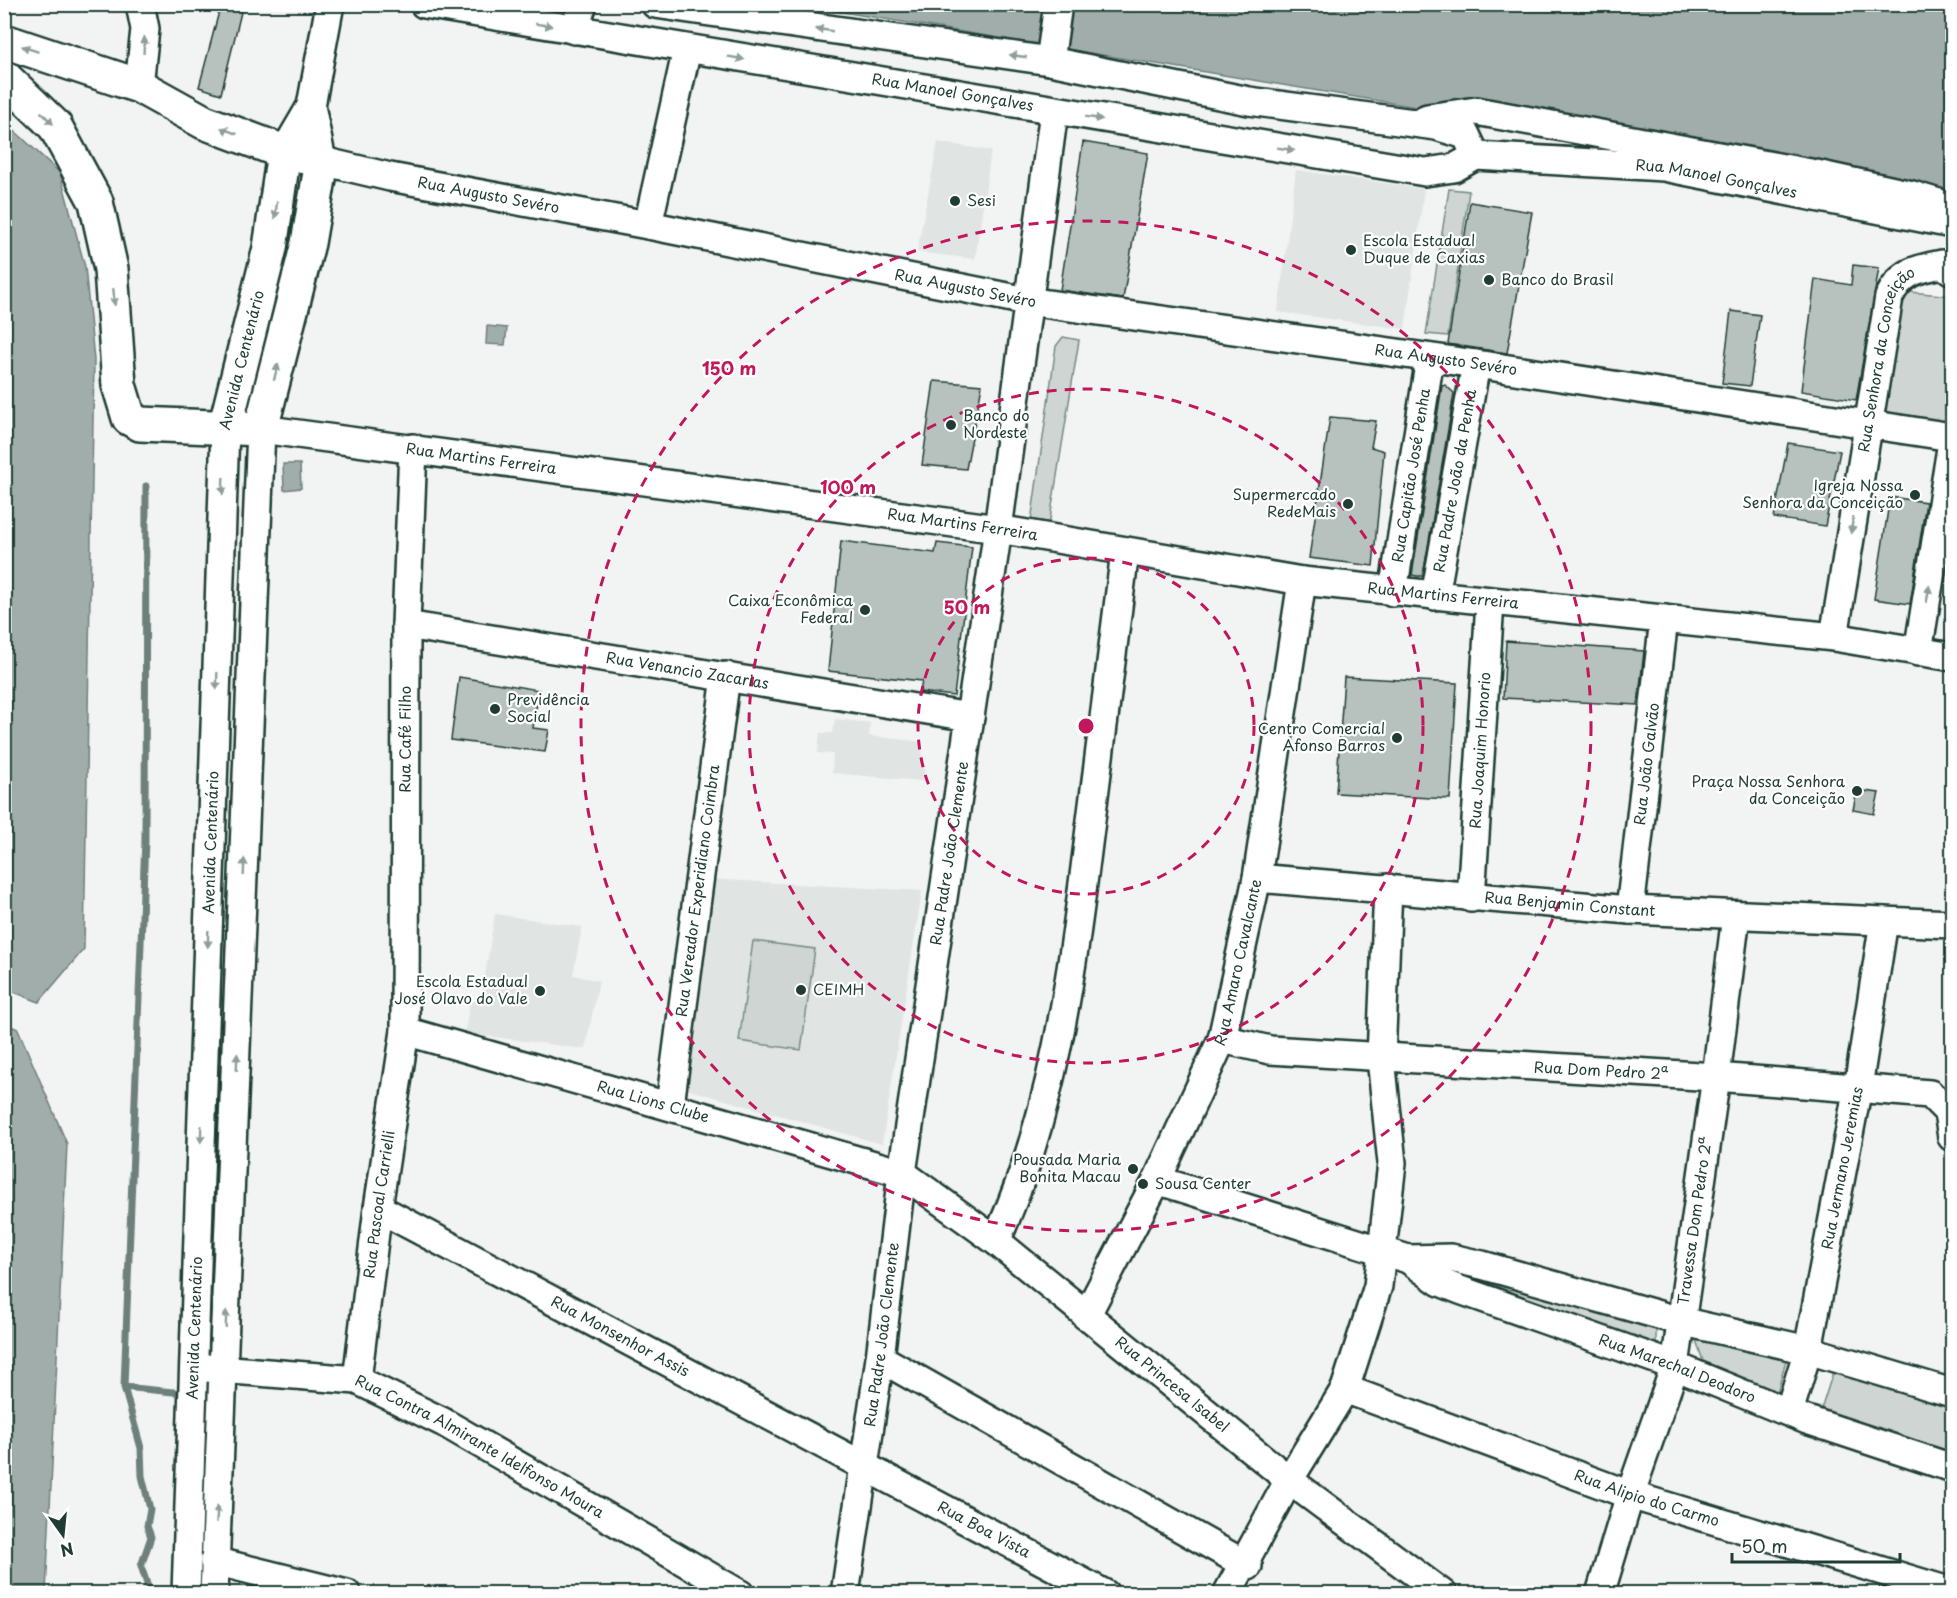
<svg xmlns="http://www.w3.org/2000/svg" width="1957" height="1598" font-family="'Playpen Sans',sans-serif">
	<rect width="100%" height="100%" fill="#f2f3f3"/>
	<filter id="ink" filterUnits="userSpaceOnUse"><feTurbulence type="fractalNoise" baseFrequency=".0167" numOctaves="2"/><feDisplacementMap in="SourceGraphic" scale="12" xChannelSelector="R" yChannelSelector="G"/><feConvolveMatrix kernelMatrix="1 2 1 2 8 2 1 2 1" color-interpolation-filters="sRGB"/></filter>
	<g filter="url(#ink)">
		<path fill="#e0e4e3" d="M938,142L991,151L975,259L917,252Z
			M1296,170L1424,189L1405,329L1278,312Z
			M835,719L870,723L869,736L923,742L921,764L925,765L923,781L832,773L833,754L818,753L820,733H833Z
			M708,879L922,891L882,1144L686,1089Z
			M495,914L582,927L573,975L599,981L585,1049L465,1033L470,1001H481Z"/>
		<path fill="#ced5d3" stroke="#768984" stroke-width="1.5" d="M1449,189L1469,191L1448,336L1426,334Z
			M1910,292L1952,296C1952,325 1957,407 1943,427L1886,419L1882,407L1903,294Z
			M1063,337L1079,340L1049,525L1031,522L1056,346Z
			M753,941L815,949L801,1050L739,1041Z
			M1423,1263L1656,1319V1349Z
			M1695,1337L1787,1356L1777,1394L1705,1367Z
			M1834,1369L1952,1400V1459L1820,1413Z"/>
		<path fill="#a1adaa" stroke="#6d807b" stroke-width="1.5" d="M800,5H1952V199L1472,98L1422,108Z
			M4,121L60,173L85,267L94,360L84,949L39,1002L4,988Z
			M487,326L507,328L505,345L486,344Z
			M283,464H300L301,488L284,490Z
			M4,1023L18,1029L67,1144L46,1593H5Z"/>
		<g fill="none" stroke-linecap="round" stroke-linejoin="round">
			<path stroke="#6d807b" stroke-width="7" d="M146,486L145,839L124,1387L141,1448L142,1476L150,1509L147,1526L151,1537L141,1566L149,1590L147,1594
				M124,1387L183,1393
				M149,1590L180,1592
				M249,1593V1594"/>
		</g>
		<path fill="#b7c1bd" stroke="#1f3d34" stroke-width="1.5" d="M221,4H243L221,94L199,87Z
			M1083,142L1148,153L1123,299L1060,290Z
			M1470,202L1532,212L1507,353L1448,344Z
			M1853,265L1879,268L1856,400L1801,391L1815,279L1851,285Z
			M1731,311L1760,315L1750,386L1722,383Z
			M934,381L982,385L966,469L922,465Z
			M1445,385L1454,393L1451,412L1423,576H1417L1412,575L1442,386Z
			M1330,417L1376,421L1371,447L1384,451L1373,566L1309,558Z
			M1788,443L1840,451L1825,526L1774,518Z
			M1890,497L1926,502L1910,604L1874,599Z
			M841,541L935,553L937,543L972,547L954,696L920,692L922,681L828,671Z
			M1506,641L1644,651L1638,705L1503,698Z
			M459,677L539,690L533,728L549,730L545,752L451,740Z
			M1344,677L1457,683L1450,799L1336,793Z
			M1857,790L1879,793L1874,814L1853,810Z"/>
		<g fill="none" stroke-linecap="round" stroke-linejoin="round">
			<g stroke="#1f3d34" stroke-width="32">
				<g id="minor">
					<path id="s1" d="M424,4L1425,172L1454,168L1476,156L1664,167L1952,224"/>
					<path d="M655,4L1050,61L1249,101L1436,126L1466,135L1476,156"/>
					<path d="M574,30L583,4"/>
					<path d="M1050,61L1058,4"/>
					<path d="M139,86L145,29L140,4"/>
					<path id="s2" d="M311,106L322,161L390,177L648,225L1027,301L1476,364L1952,437"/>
					<path d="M1427,118L1476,111L1816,174L1912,195L1952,207"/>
					<path d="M284,152L311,106L330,4"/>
					<path d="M648,225L687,49"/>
					<path id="s3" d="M1393,592L1430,358"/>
					<path id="s4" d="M1435,596L1476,364"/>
					<path id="s5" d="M406,625L970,717"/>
					<path id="s6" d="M1834,637L1889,297C1901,272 1916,269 1942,264L1952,271"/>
					<path d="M1918,652L1952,442"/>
					<path id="s7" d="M1257,878L1630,910L1952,924"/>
					<path id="s8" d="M1471,898L1490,602"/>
					<path id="s9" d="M1630,910L1664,619"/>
					<path id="s10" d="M405,1031L902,1173L996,1241L1289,1480L1443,1594"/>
					<path d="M1222,1039L1270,1050L1716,1077L1930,1094L1948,1112L1952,1137"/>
					<path id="s11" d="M670,1105L726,676"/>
					<path id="s12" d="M1157,1180L1408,1259L1440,1282L1460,1290L1675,1366L1807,1420L1952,1468"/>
					<path id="s13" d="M378,1208L1105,1594"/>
					<path d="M996,1241C1053,1116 1071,980 1088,844C1100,747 1113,649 1125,551"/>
					<path d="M1408,1259L1451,1258L1482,1265L1680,1321L1808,1350L1952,1393"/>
					<path id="s14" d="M1086,1316L1157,1180L1222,1039L1257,878L1302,581"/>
					<path d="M880,1358L1248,1566"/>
					<path id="s15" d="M207,1368L357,1380L443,1422L740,1594"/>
					<path id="s16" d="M357,1380L378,1208L405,1031L406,625L413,448"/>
					<path id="s17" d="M1345,1389L1630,1495L1952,1592"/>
					<path id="s18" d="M1789,1412L1808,1350L1858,1087L1884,921"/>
					<path d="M214,1561L347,1594"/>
					<path id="s19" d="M186,1594L225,428"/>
					<path id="s20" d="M214,1594L261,429L998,529L1302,581L1834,637L1952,657"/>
					<path id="s21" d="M845,1594L880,1358L902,1173L998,529L1054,111"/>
					<path d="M1227,1594L1289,1480L1345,1389L1378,1286L1392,1163L1381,1058L1388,888"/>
					<path d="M1600,1594L1630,1495L1675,1366L1716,1077L1736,915"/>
				</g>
			</g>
			<g stroke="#1f3d34" stroke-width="38">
				<g id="major">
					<path d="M4,41L139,86L204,122L284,152L322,161L308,243L261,429L140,424L129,418L119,385L111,269L96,202L55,126L4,77"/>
					<path id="s22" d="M225,428L270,248L284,152"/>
				</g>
			</g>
			<use href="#minor" stroke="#fff" stroke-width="27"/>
			<use href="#major" stroke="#fff" stroke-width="33"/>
		</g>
		<defs><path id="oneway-solid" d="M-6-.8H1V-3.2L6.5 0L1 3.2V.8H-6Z" transform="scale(1.5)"/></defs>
		<g fill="#8f9e9a">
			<use href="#oneway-solid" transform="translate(544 25) rotate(9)"/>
			<use href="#oneway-solid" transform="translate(824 30) rotate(-172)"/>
			<use href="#oneway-solid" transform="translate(144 45) rotate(-87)"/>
			<use href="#oneway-solid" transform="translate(30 49) rotate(-161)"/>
			<use href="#oneway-solid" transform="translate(1018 56) rotate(-172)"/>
			<use href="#oneway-solid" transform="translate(736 58) rotate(10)"/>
			<use href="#oneway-solid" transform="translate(47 118) rotate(45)"/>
			<use href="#oneway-solid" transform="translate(1094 118) rotate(9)"/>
			<use href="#oneway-solid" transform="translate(229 131) rotate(-159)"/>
			<use href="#oneway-solid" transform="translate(1286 149) rotate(9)"/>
			<use href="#oneway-solid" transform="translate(276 210) rotate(98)"/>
			<use href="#oneway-solid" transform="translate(114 297) rotate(85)"/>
			<use href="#oneway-solid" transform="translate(276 372) rotate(-76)"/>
			<use href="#oneway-solid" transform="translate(223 486) rotate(92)"/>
			<use href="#oneway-solid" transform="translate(1852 525) rotate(99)"/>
			<use href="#oneway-solid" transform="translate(1928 594) rotate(-81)"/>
			<use href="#oneway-solid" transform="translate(217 681) rotate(92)"/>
			<use href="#oneway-solid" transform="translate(244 867) rotate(-88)"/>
			<use href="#oneway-solid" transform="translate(208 939) rotate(92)"/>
			<use href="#oneway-solid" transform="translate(237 1062) rotate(-88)"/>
			<use href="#oneway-solid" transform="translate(201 1134) rotate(92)"/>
			<use href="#oneway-solid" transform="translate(226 1319) rotate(-88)"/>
			<use href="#oneway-solid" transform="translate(217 1514) rotate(-87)"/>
		</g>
	</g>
	<g fill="none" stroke="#c2185b" stroke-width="3" stroke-dasharray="10 8">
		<circle cx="1086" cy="726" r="168"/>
		<circle cx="1086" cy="726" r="337"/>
		<circle cx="1086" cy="726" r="505"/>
	</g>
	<g fill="#1f3d34" stroke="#fff" stroke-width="2">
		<circle cx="955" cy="201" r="6"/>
		<circle cx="1351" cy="250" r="6"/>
		<circle cx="1489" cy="280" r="6"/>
		<circle cx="951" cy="425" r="6"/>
		<circle cx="1915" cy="495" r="6"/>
		<circle cx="1348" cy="504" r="6"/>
		<circle cx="865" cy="610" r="6"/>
		<circle cx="495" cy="709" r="6"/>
		<circle cx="1397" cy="738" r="6"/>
		<circle cx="1857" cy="791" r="6"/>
		<circle cx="801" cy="990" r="6"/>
		<circle cx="540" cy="991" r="6"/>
		<circle cx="1133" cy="1169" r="6"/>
		<circle cx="1143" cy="1184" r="6"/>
	</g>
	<g text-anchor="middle" stroke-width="4.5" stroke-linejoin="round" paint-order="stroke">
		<g font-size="15" fill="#1f3d34" stroke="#fff">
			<text dy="5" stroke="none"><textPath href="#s1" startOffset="536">Rua Manoel Gonçalves</textPath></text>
			<text dy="5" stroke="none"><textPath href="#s1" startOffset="1311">Rua Manoel Gonçalves</textPath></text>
			<text dy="5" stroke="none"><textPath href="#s2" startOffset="226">Rua Augusto Sevéro</textPath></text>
			<text dy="5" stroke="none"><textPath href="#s2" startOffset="712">Rua Augusto Sevéro</textPath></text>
			<text dy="5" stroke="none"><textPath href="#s22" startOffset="70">Avenida Centenário</textPath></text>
			<text dy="5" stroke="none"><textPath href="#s2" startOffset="1198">Rua Augusto Sevéro</textPath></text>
			<text dy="5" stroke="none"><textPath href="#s6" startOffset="284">Rua Senhora da Conceição</textPath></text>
			<text dy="5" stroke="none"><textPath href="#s20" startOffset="1388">Rua Martins Ferreira</textPath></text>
			<text dy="5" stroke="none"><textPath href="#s3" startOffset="118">Rua Capitão José Penha</textPath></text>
			<text dy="5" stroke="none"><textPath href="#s4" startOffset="117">Rua Padre João da Penha</textPath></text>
			<text dy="5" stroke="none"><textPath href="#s20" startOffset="1874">Rua Martins Ferreira</textPath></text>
			<text dy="5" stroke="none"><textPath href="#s20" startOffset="2360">Rua Martins Ferreira</textPath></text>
			<text dy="5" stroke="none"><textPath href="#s5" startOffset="285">Rua Venancio Zacarias</textPath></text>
			<text dy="5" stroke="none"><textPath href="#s16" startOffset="644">Rua Café Filho</textPath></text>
			<text dy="5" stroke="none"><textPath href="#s8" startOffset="148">Rua Joaquim Honorio</textPath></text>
			<text dy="5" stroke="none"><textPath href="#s9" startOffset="147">Rua João Galvão</textPath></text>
			<text dy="5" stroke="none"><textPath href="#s19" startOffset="752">Avenida Centenário</textPath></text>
			<text dy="5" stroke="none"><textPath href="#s21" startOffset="748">Rua Padre João Clemente</textPath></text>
			<text dy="5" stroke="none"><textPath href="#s11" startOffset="216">Rua Vereador Experidiano Coimbra</textPath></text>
			<text dy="5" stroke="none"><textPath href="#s7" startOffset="314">Rua Benjamin Constant</textPath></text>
			<text dy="5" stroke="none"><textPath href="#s14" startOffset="387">Rua Amaro Cavalcante</textPath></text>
			<text transform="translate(1601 1071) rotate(3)" y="5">Rua Dom Pedro 2ª</text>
			<text dy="5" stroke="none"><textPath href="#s10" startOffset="258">Rua Lions Clube</textPath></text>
			<text dy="5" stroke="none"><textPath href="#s18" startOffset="250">Rua Jermano Jeremias</textPath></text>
			<text dy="5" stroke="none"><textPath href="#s16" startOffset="177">Rua Pascoal Carrielli</textPath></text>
			<text transform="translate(1695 1221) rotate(-82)" y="5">Travessa Dom Pedro 2ª</text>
			<text dy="5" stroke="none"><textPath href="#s19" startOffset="266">Avenida Centenário</textPath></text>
			<text dy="5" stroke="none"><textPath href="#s21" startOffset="262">Rua Padre João Clemente</textPath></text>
			<text dy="5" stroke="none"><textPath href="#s13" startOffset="274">Rua Monsenhor Assis</textPath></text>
			<text dy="5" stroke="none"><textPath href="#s12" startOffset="555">Rua Marechal Deodoro</textPath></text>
			<text dy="5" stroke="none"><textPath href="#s10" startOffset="860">Rua Princesa Isabel</textPath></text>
			<text dy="5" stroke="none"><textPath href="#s15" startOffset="290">Rua Contra Almirante Idelfonso Moura</textPath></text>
			<text dy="5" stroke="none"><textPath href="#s17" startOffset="321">Rua Alipio do Carmo</textPath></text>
			<text dy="5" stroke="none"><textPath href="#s13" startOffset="686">Rua Boa Vista</textPath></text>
		</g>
		<g font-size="15" fill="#1f3d34" stroke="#fff" text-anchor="start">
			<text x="967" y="206">Sesi</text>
			<text x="1363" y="246">Escola Estadual<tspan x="1363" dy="17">Duque de Caxias</tspan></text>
			<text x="1501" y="285">Banco do Brasil</text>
			<text x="963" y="421">Banco do<tspan x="963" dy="17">Nordeste</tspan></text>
			<text x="1903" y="491" text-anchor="end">Igreja Nossa<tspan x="1903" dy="17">Senhora da Conceição</tspan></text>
			<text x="1336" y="500" text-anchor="end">Supermercado<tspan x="1336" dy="17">RedeMais</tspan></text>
			<text x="853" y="606" text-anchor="end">Caixa Econômica<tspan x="853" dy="17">Federal</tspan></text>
			<text x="507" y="705">Previdência<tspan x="507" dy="17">Social</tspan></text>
			<text x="1385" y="734" text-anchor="end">Centro Comercial<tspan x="1385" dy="17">Afonso Barros</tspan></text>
			<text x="1845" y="787" text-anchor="end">Praça Nossa Senhora<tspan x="1845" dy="17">da Conceição</tspan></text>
			<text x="528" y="987" text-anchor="end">Escola Estadual<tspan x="528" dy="17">José Olavo do Vale</tspan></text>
			<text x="813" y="995">CEIMH</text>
			<text x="1121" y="1165" text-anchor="end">Pousada Maria<tspan x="1121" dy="17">Bonita Macau</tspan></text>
			<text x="1155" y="1189">Sousa Center</text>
		</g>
	</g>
	<circle cx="1086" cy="726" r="9" fill="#c2185b" stroke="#fff" stroke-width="3"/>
	<g font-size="18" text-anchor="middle" font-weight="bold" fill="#c2185b" stroke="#fff" stroke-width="4.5" stroke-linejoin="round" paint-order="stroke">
		<text x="729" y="375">150 m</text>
		<text x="848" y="494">100 m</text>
		<text x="967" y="614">50 m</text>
	</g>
	<rect width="1957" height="1598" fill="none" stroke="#fff" stroke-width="24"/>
	<rect x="12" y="12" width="1933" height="1574" fill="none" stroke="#1f3d34" stroke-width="2" filter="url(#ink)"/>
	<g transform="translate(63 1535) rotate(165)" stroke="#ffffff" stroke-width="4.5" paint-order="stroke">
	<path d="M0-4.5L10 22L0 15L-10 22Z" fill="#1f3d34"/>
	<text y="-9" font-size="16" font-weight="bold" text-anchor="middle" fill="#1f3d34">N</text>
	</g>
	<path d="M1732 1553v9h168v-9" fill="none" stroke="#1f3d34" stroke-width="3"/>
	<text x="1741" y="1553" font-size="18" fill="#1f3d34" stroke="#ffffff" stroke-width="4.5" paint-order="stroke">50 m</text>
</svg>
